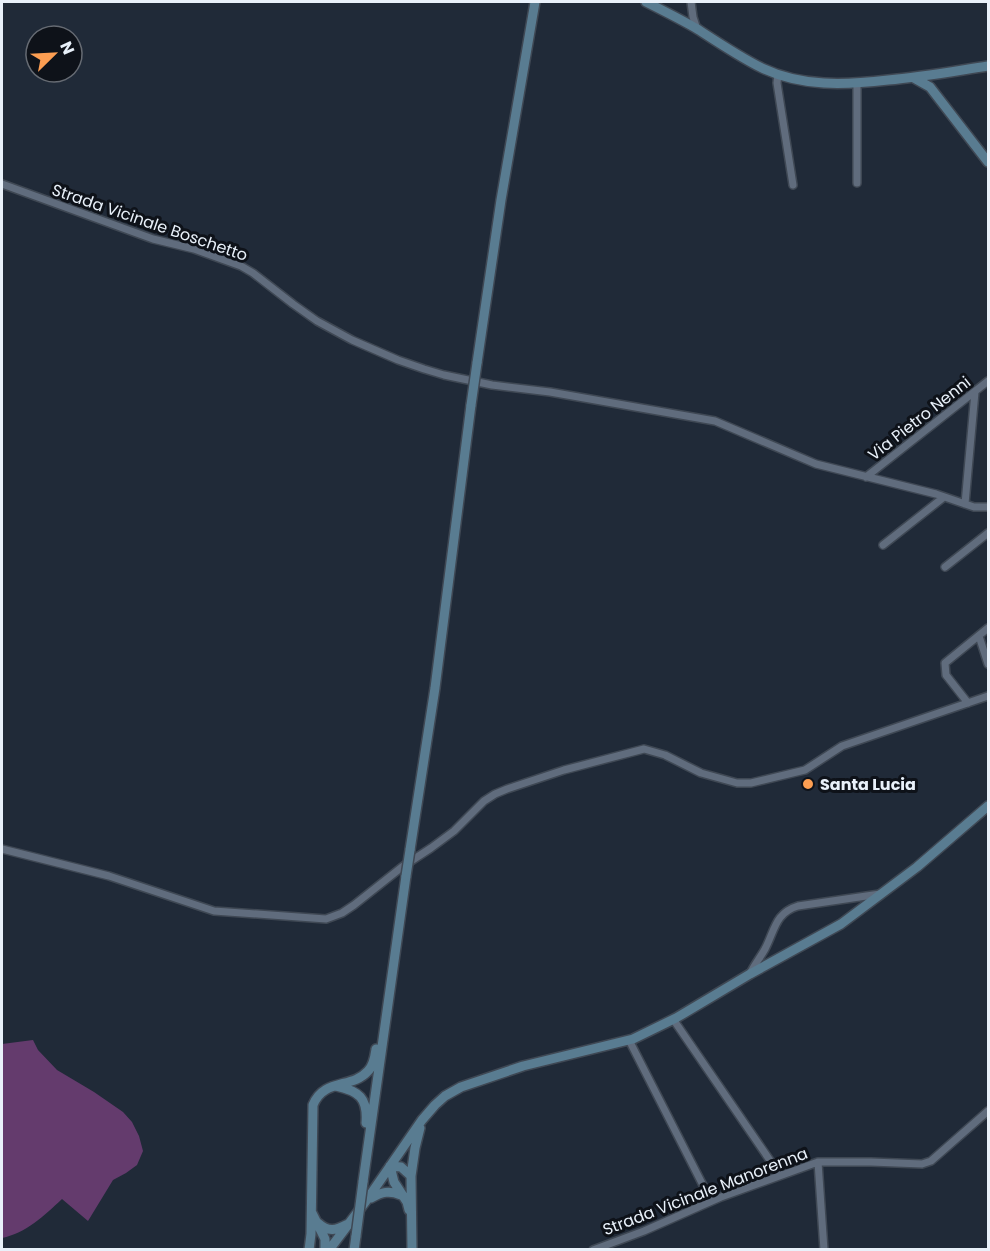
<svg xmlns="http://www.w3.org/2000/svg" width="990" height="1251" font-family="Poppins,sans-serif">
	<rect width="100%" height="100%" fill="#202a38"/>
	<path fill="#643b6d" d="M33,1040L38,1050L57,1070L94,1092L123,1112L132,1122L139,1136L143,1151L137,1165L126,1173L113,1180L88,1221L62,1199C44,1216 26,1233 2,1238V1044Z"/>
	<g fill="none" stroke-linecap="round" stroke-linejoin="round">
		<g stroke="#3f4854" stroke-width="10">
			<path id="street" d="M691,2L693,17L697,29
				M778,74L777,83L793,185
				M857,183V83
				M2,184L153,239L194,249L241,266L253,273L293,304L317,321L352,340L398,360L424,369L444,375L492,385L550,392L715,421L816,464L936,494L974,507H988
				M866,477L988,381
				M965,504L975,392
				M883,545L944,497
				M945,567L988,533
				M979,636L988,664
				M968,703L946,675L945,663L988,628
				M2,849L109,876L214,911L326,919L342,913L354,905L402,867L431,848L454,831L484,801L495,794L507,789L564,770L644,749L665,755L701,773L737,783H751L805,770L842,746L988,696
				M750,974C754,965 760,958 765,949C775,930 775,913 798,906L880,894
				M673,1019L780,1175
				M629,1040L711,1201
				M818,1162L824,1250
				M593,1250L644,1231L721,1197L818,1162H871L922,1164L931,1161L988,1111"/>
		</g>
		<g stroke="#3f4854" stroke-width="12">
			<path id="secondary" d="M646,2C664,11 682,20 699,30C719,43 740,57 762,68C802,87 845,85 888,80C922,77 955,71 988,66
				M914,78L930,87L988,162
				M477,363L501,200L535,2
				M410,850L435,688L471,405
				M336,1086C359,1091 368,1098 366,1123
				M390,1166L394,1182L407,1202L409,1210
				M390,1166L401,1167L411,1176
				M363,1182L406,876
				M371,1198C382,1192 389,1190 401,1195
				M312,1213L325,1239V1250
				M318,1223C329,1233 336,1230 348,1224
				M309,1250L311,1234L313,1105C324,1078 352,1089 368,1071C374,1065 375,1056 376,1049
				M329,1250L366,1201L422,1120L435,1105L445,1096L461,1087L523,1066L633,1039L676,1018L750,974L841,924L917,867L988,806
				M354,1250L356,1236
				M412,1250L411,1176L415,1148L420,1128"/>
		</g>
		<use href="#street" stroke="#606c7d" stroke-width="7"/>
		<use href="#secondary" stroke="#597c91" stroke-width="9"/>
		<g stroke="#3f4854" stroke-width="12" stroke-linecap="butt">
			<path id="secondary-bridge" d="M471,405L477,363
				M406,876L410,850
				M356,1236L363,1182"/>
		</g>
		<use href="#secondary-bridge" stroke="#597c91" stroke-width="9"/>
	</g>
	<circle fill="#fc9e52" stroke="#0e1219" stroke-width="2" cx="808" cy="784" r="6"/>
	<g text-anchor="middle" stroke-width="6" stroke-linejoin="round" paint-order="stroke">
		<g font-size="16" fill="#e9f1fa" stroke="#0e1219">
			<text transform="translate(150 222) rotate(19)" y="6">Strada Vicinale Boschetto</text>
			<text transform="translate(919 418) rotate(-38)" y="6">Via Pietro Nenni</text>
			<text transform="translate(705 1191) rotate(-21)" y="6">Strada Vicinale Manorenna</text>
		</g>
		<g font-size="16" font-weight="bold" fill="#e9f1fa" stroke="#0e1219" text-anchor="start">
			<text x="820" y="790">Santa Lucia</text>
		</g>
	</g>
	<rect width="990" height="1251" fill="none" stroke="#e9f1fa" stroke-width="6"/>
	<g transform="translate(54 54) rotate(66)"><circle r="28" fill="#0e1219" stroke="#666b73" stroke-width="1.5"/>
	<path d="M0-4.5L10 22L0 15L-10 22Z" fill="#fc9e52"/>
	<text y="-9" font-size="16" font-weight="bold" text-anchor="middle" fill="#e9f1fa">N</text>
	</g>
</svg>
